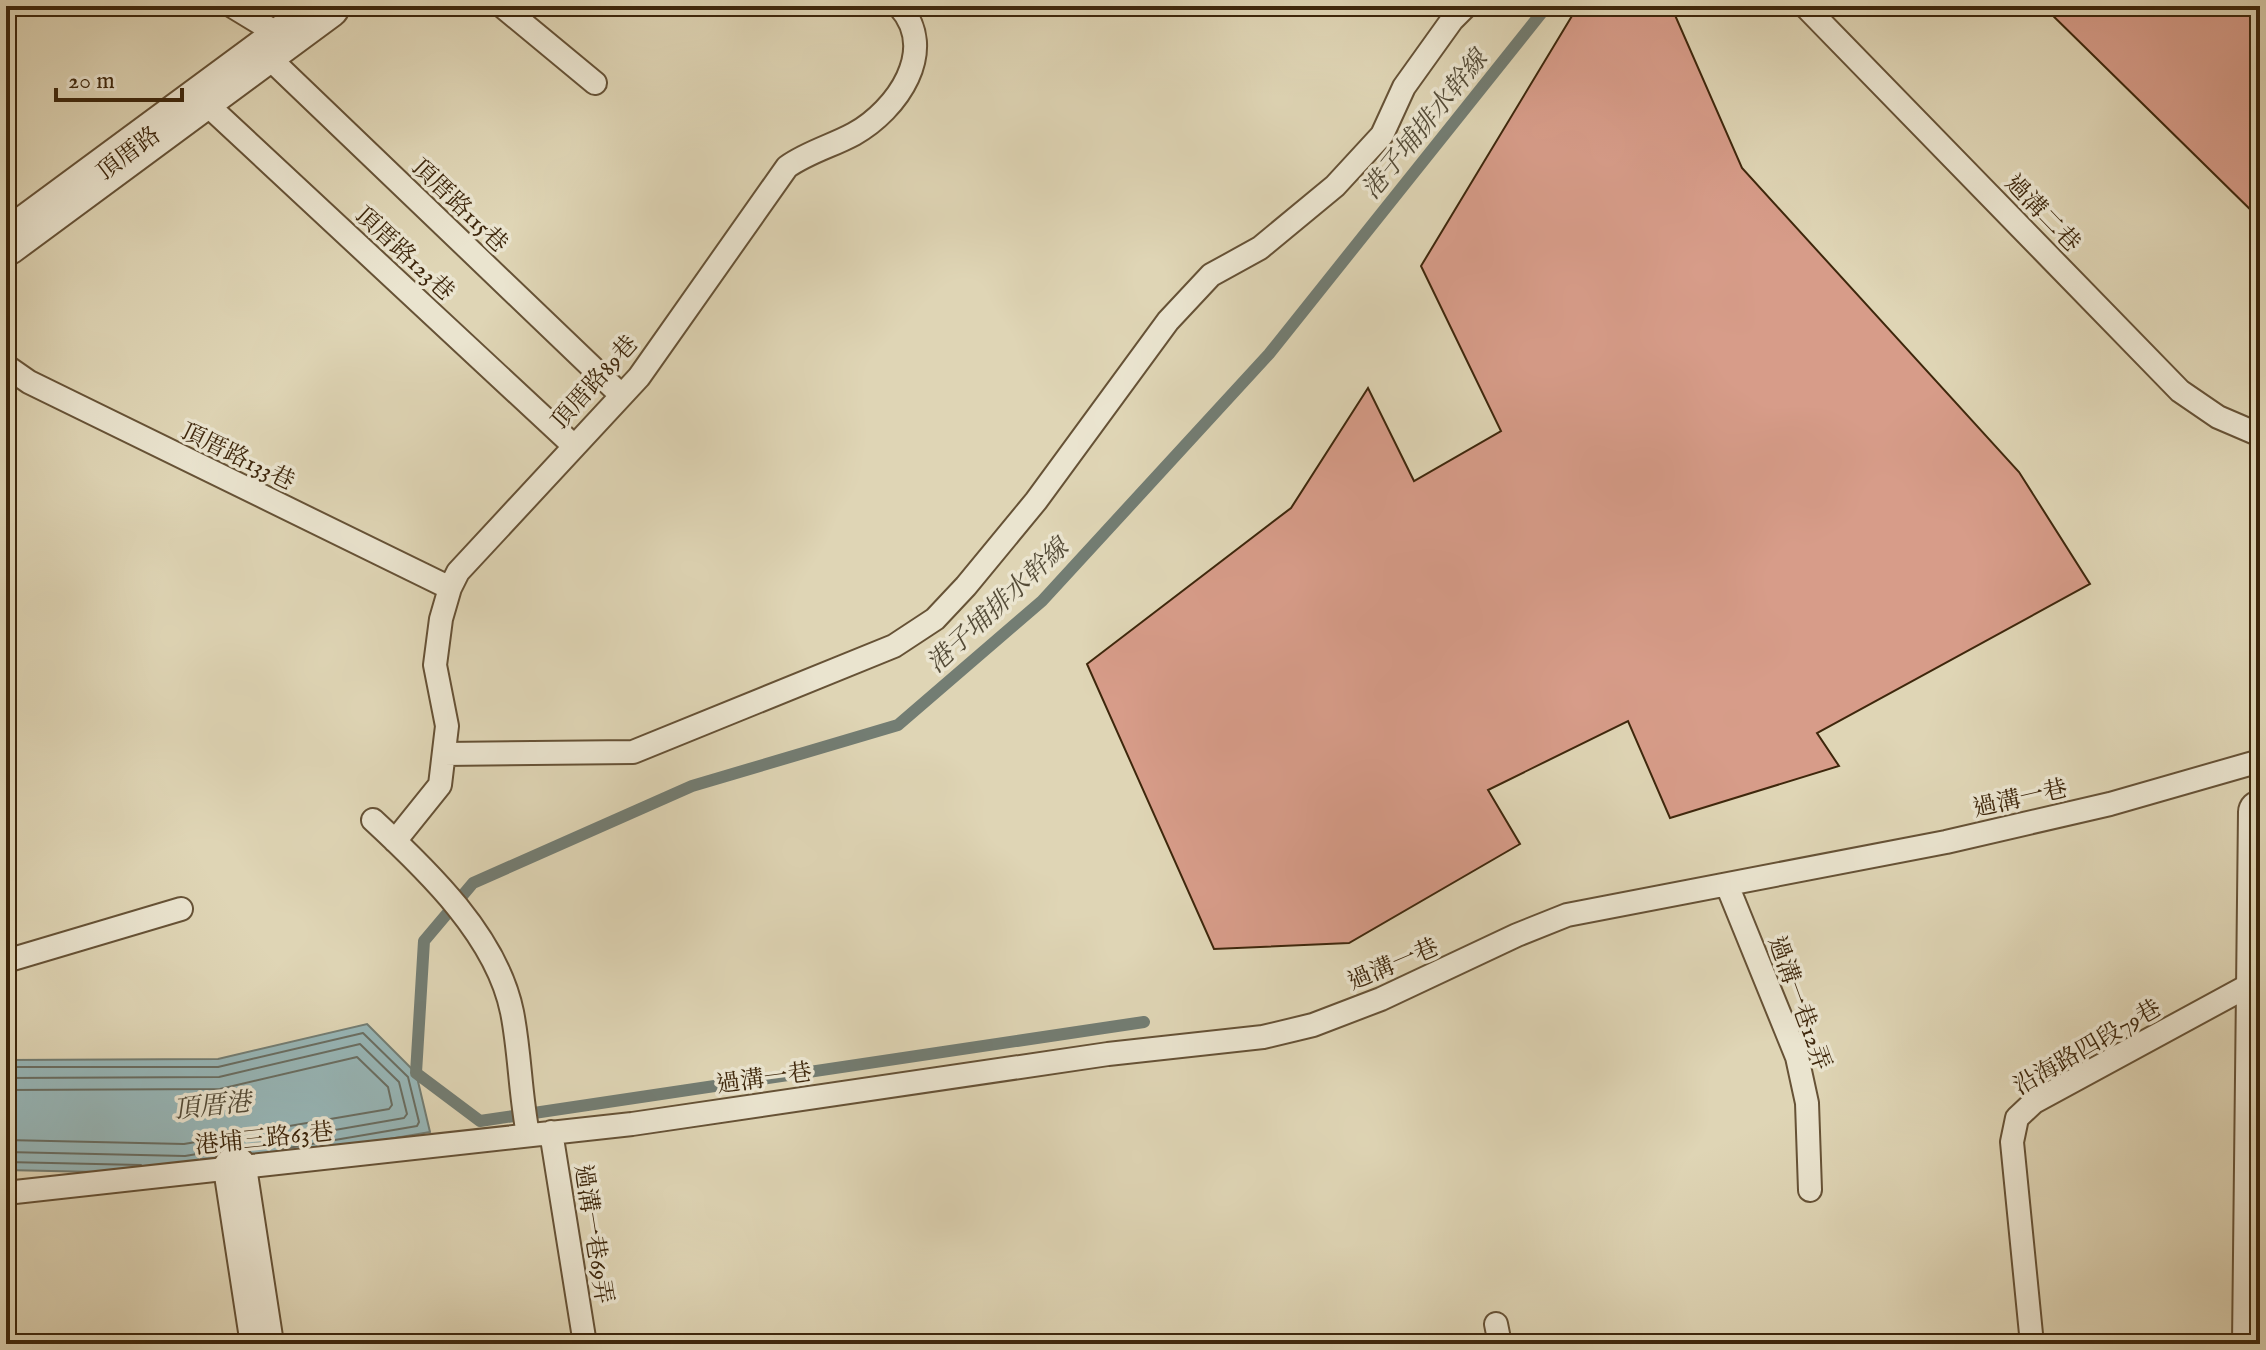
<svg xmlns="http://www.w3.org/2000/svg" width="2266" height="1350" font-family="'IM FELL English','Noto Serif TC',serif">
	<rect width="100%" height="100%" fill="#dfd5b5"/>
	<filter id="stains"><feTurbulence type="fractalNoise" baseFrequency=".0025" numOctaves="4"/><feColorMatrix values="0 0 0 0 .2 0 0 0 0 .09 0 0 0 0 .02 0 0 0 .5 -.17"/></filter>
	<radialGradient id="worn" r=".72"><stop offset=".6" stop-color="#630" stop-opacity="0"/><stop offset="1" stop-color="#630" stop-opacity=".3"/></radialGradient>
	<path fill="#97b6b7" stroke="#737d73" stroke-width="2" d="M367,1024L416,1073L430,1132L186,1174L6,1170V1060L218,1059Z"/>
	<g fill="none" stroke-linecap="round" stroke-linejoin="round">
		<path stroke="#6a6e62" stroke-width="2" d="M6,1067H218L363,1033L408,1077L419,1122L417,1126L282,1149
			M6,1078L219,1077L360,1044L399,1082L407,1114L404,1118L242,1146
			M6,1090L220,1089L357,1057L388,1087L392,1105L389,1109L184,1144L6,1140
			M6,1152L185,1156L221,1150
			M6,1162L141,1165"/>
		<path stroke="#737d73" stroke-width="12" d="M1144,1022L480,1121L416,1073L424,941L473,883L692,786L898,725L1042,601L1269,354L1547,6"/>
	</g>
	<path fill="#d79c89" stroke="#3e270c" stroke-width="2" d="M1578,6H1671L1742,168L2019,472L2090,584L1817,733L1839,766L1670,818L1628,721L1488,790L1520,844L1349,943L1214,949L1087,664L1291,508L1368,388L1414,481L1501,431L1421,266Z
		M2043,6H2255L2260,11V219Z"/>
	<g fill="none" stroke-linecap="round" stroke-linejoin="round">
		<g stroke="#665236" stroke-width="26">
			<path id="service" d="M232,6L283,37
				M502,6L595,83
				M1805,6L2180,391L2218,417L2260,435
				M263,52L621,395
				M200,98L573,445
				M6,366L29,382L450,588
				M444,754L633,752L894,646L935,619L966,586L1036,501L1168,321L1211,275L1260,248L1335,186L1382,135L1404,87L1452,20L1466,6
				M373,820C428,871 497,937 512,1012C520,1052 520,1094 528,1134
				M395,841L440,785L447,726L435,665L441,619L450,588L458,572L639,377L787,167C808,152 832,146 854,134C897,110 939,50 899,6
				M1727,885L1797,1057L1807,1103L1810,1190
				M6,961L181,909
				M551,1132L585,1344
				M6,1193L632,1124L1108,1054L1263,1037L1313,1025L1381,999L1517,935L1567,915L1946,842L2110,804L2260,761
				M1496,1324L1500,1344
				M2032,1344L2012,1142L2017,1118L2034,1102L2257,981"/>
		</g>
		<g stroke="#665236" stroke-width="46">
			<path id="minor" d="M235,1168L262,1344
				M2254,1344L2260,812"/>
		</g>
		<g stroke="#665236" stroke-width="48">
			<path id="tertiary" d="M6,243L327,6"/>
		</g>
		<use href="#service" stroke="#eae4cf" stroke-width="22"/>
		<use href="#minor" stroke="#eae4cf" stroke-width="42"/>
		<use href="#tertiary" stroke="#eae4cf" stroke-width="44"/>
	</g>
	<g text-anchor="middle" stroke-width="7" stroke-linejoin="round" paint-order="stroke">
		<g font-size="24" fill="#3e270c" stroke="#eae4cf">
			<text transform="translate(128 153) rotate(-37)" y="8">頂厝路</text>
			<text transform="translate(460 205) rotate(44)" y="8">頂厝路115巷</text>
			<text transform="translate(2043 213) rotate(46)" y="8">過溝二巷</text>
			<text transform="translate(405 253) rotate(43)" y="8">頂厝路123巷</text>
			<text transform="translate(594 382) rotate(-48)" y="8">頂厝路89巷</text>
			<text transform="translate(238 456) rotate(26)" y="8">頂厝路133巷</text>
			<text transform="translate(2020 798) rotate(-13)" y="8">過溝一巷</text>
			<text transform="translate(1393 964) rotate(-23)" y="8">過溝一巷</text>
			<text transform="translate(1800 1003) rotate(70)" y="8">過溝一巷12弄</text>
			<text transform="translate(2087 1047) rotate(-30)" y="8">沿海路四段79巷</text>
			<text transform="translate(764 1078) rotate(-8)" y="8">過溝一巷</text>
			<text transform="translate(264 1138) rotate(-6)" y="8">港埔三路63巷</text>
			<text transform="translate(594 1234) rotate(81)" y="8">過溝一巷69弄</text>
		</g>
		<g font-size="26" font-style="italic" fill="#544b37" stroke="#eae4cf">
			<text transform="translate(1424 124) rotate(-51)" y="9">港子埔排水幹線</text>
			<text transform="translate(997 605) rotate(-43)" y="9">港子埔排水幹線</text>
			<text transform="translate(212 1105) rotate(-6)" y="9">頂厝港</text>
		</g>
	</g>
	<rect width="2266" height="1350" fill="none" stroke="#dfd5b5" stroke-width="32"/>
	<rect x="8" y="8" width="2250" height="1334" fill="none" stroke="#3e270c" stroke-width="4"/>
	<rect x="16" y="16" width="2234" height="1318" fill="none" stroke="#3e270c" stroke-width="2"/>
	<path d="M56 88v12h126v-12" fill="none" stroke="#3e270c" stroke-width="4"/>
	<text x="68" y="88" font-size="24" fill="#3e270c" stroke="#eae4cf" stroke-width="6" paint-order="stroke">20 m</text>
	<rect width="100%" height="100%" filter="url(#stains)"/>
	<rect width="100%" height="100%" fill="url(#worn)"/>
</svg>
